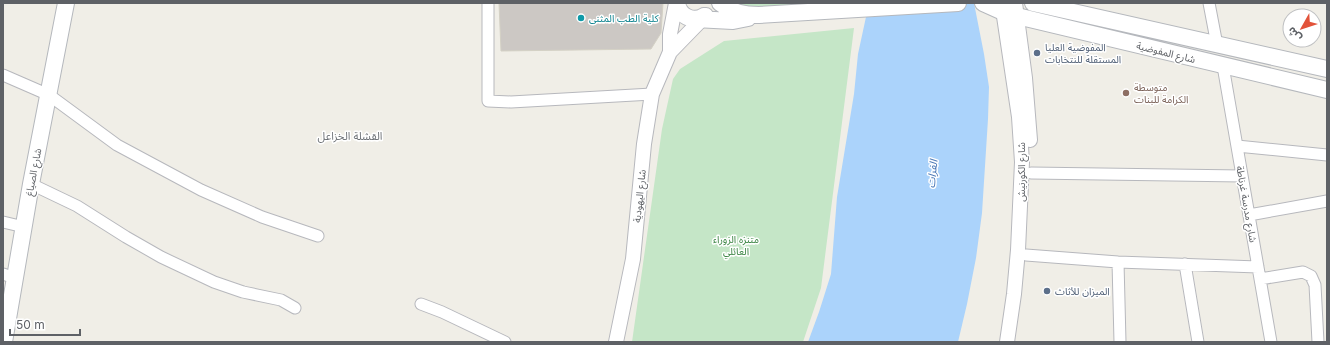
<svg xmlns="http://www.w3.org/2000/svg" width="1330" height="345" font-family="Inter,'Noto Sans Arabic',sans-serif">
	<rect width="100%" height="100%" fill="#f0eee7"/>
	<path fill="#c5e6c7" d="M734,3H864L751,13Z
		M854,28L821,288L803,342H632L662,129L673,79L680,69L724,41Z"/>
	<path fill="#abd3fb" d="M869,3H974L984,54L989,87L988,119L982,213L976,258L967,304L958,342H808L819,312L831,274L837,197L854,94L858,54Z"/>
	<path fill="#ccc8c4" stroke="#d4d1c5" d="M499,3H663L661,33L651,49L501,51Z"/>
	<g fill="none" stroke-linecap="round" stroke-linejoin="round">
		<g stroke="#b7b8bd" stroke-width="13">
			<path id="minor" d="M488,3V101L511,102L652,94
				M1209,3L1217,45
				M1223,66L1271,342
				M3,75L49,95L117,145L201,190L262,217L318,236
				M1237,146L1327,155
				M1031,173L1242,176
				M31,184L77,206L126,237L161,257L214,282L243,292L281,300L295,308
				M1249,215L1327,201
				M3,222L24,227
				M1026,255L1118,262L1258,267
				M1118,262L1120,342
				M1185,264L1198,342
				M3,274L15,278
				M1260,279L1303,272L1311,276L1315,285L1318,342
				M421,304L442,312L505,342"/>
		</g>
		<g stroke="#b7b8bd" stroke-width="16">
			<path id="tertiary" d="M1002,3L1019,117L1022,162L1018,250L1014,294L1007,342
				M1015,3L1025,78L1030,140
				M670,52V34L676,3
				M616,342L633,259L644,144L652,94L670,52L706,15"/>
		</g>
		<g stroke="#b5b8bd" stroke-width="18">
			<path id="secondary" d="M677,3C679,16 693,23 704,16
				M720,3C733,13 744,15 759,15L958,3
				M983,3L1003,12L1017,16L1327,90
				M1033,3L1327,69
				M695,19L733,21L748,18
				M4,342L31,184L66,3"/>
		</g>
		<use href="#minor" stroke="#fff" stroke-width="11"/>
		<use href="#tertiary" stroke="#fff" stroke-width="14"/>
		<use href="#secondary" stroke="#fff" stroke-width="16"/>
	</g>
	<circle fill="#0f9aa8" stroke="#fff" stroke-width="1.5" cx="581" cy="18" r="4"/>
	<g fill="#5c6f8a" stroke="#fff" stroke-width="1.5">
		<circle cx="1037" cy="53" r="4"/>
		<circle cx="1047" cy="291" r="4"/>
	</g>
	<circle fill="#8d6e63" stroke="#fff" stroke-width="1.5" cx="1126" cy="93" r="4"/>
	<g text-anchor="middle" stroke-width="3" stroke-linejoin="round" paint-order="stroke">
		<g font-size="10" fill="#0d838f" stroke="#fff" text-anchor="start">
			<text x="589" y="22">كلية الطب المثنى</text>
		</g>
		<g font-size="10" fill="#4e5e75" stroke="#fff" text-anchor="start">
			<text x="1045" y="51">المفوضية العليا<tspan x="1045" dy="12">المستقلة للنتخابات</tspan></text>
			<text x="1055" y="295">الميزان للأثاث</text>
		</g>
		<g font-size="10" fill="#5e6166" stroke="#fff">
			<text transform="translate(1166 52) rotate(14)" y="4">شارع المفوضية</text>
			<text transform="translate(33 172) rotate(-79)" y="4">شارع الصياغ</text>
			<text transform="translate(1021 172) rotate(-90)" y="4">شارع الكورنيش</text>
			<text transform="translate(639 196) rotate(-84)" y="4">شارع اليهودية</text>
			<text transform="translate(1247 204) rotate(80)" y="4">شارع مدرسة غرناطة</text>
		</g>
		<g font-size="10" fill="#785e54" stroke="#fff" text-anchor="start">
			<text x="1134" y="91">متوسطة<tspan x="1134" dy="12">الكرامة للبنات</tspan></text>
		</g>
		<g font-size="10" fill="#398341" stroke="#fff">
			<text x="736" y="243">متنزه الزوراء<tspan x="736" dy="12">العائلي</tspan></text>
		</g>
		<g font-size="11" fill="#6f7378" stroke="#fff">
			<text x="350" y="140">القشلة الخزاعل</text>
		</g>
		<g font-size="11" font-style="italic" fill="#4a78b6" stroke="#fff">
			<text transform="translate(932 174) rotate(-84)" y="4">الفرات</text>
		</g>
	</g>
	<rect width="1330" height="345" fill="none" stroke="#5e6166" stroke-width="8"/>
	<g transform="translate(1302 28) rotate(231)"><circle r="19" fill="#ffffff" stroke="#bfc0c2"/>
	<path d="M0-3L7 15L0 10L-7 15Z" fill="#e2533a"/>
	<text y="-6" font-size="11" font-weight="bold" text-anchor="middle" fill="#5e6166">ش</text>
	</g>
	<path d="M10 329v6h70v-6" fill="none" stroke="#5e6166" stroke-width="2"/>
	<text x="16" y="329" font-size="12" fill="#5e6166" stroke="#ffffff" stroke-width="3" paint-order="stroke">50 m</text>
</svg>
